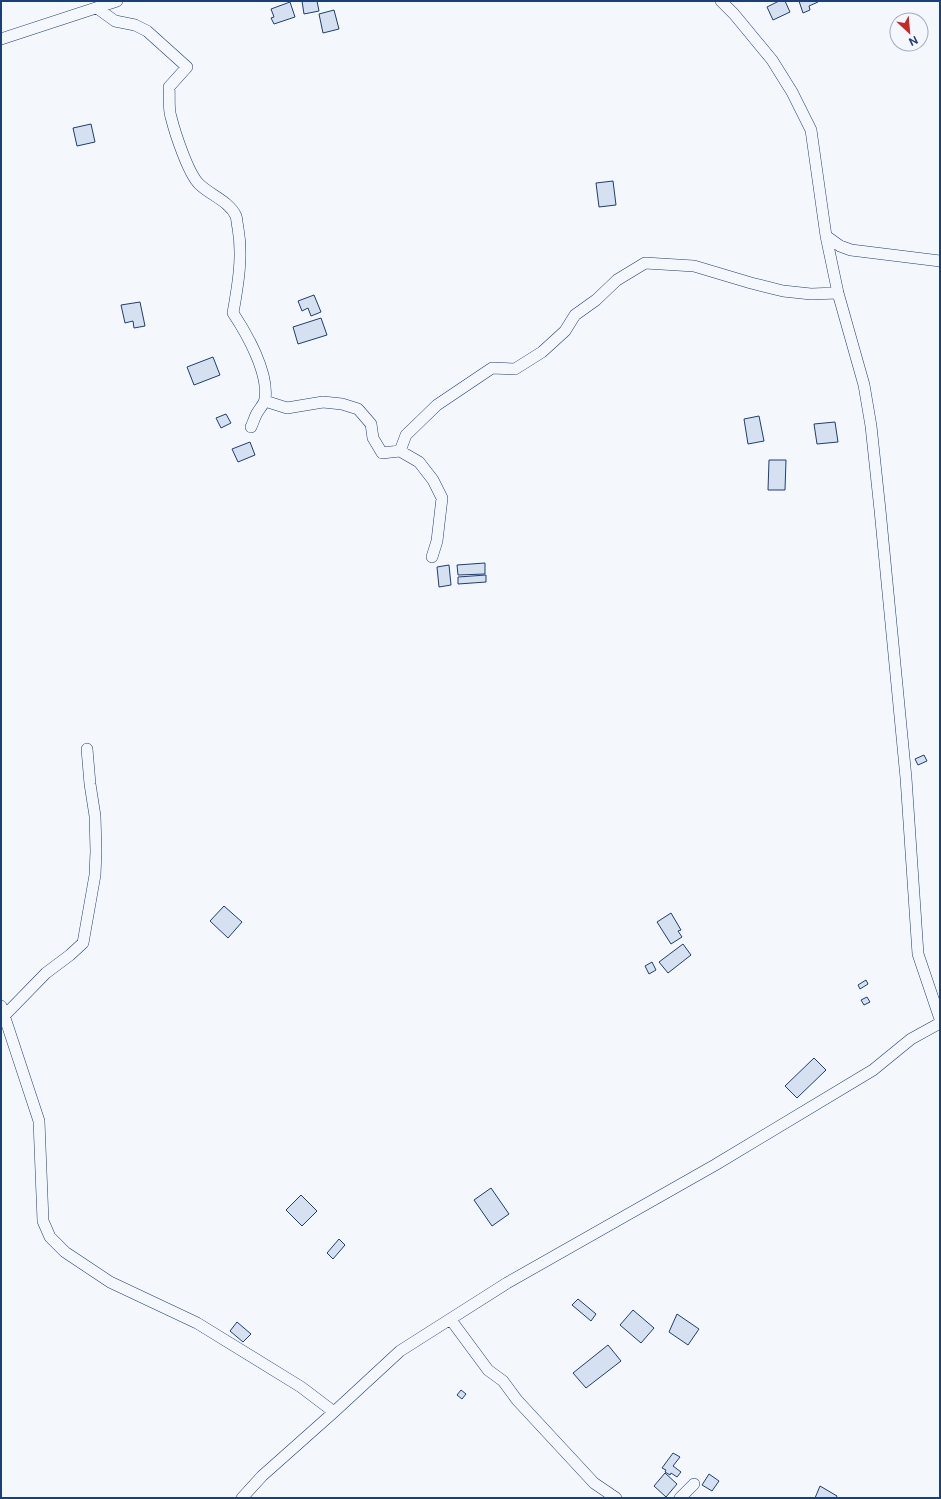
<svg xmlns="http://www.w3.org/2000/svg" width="941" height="1499" font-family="'Public Sans',sans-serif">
	<rect width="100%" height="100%" fill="#f4f7fb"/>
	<path fill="#d5e0f0" stroke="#1d3f73" d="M302,1H317L319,11L304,14Z
		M779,1H785L790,12L773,20L767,7Z
		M799,1H818V2L809,6L810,10L803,13Z
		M290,2L295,17L274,24L271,18L274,17L271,9Z
		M334,10L339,29L323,33L319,14Z
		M91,124L95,142L77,146L73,128Z
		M613,181L616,205L599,207L596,183Z
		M314,295L321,312L311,316L308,308L302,311L298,301Z
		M140,302L145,326L134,328L133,321L125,323L121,305Z
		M321,318L327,335L298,344L293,327Z
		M213,357L220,375L194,385L187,367Z
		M226,414L231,423L221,428L216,418Z
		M759,416L764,441L748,444L744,419Z
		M835,422L838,442L817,444L814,424Z
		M250,442L255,455L238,462L232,449Z
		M769,460H786L785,490H768Z
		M485,563V574L458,575L457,565Z
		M449,565L451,585L439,587L437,567Z
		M486,575V582L458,584V577Z
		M924,755L927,761L918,765L915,759Z
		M224,906L242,922L228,938L210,921Z
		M671,913L681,930L678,931L682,937L671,944L657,922Z
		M683,944L691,955L668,973L659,962Z
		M652,962L656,970L649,974L645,966Z
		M866,980L868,984L860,989L858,985Z
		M867,997L870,1002L864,1005L861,1000Z
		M814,1058L826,1070L797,1098L785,1086Z
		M491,1188L509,1214L492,1226L474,1200Z
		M301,1195L317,1211L302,1226L286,1210Z
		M339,1239L345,1245L333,1259L327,1253Z
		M578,1299L596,1314L591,1321L572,1305Z
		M633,1310L654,1328L641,1343L620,1325Z
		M677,1314L699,1329L688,1345L669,1332Z
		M237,1322L251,1334L243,1342L230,1331Z
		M608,1345L621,1361L586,1388L573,1373Z
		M461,1390L466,1394L462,1399L457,1395Z
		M673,1453L680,1457L673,1466L681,1472L677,1477L671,1473L670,1475L665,1472L666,1470L662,1468Z
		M665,1473L677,1484L666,1497L654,1486Z
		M709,1474L719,1481L712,1491L702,1485Z
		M820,1486L837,1496L836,1498H815Z"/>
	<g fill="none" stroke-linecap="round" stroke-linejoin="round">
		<g stroke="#1d3f73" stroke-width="12">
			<path id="minor" d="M721,1L734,14L772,60L792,92L811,130L826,236L838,293L864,385L871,426L880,510L906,778L918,954L940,1019
				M97,8L115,21L135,25L147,31L187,67L169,87C170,96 168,108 171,117C175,133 188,173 199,184C210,195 229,201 236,216C237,219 237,224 238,228C243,256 238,285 233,313C247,334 269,373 265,399C264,405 258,410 256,415C254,419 253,423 251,427
				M1,39L117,1
				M826,236L840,246L851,250L940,261
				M265,401L287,408L323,402L342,404L358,409L371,424L373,438L382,453L400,451L419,462L433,480L442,498L437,541L432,557
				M400,451L406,435L437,405L492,368L515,369L542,352L565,331L575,315L596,300L617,280L645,263L694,266L751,283L783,291L811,294L838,293
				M1,1006L39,1121L43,1221L50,1237L65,1252L110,1282L197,1323L301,1387L334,1412
				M4,1016L46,973L70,955L83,943L95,875L96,851L95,816L90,784L87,749
				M451,1320L488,1370L503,1381L517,1400L594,1483L616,1498
				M242,1498L262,1476L334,1412L400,1351L507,1283L715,1165L873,1070L911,1039L940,1023
				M680,1498L694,1484"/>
		</g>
		<use href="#minor" stroke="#f4f7fb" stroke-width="11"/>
	</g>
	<rect width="941" height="1499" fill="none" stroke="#1d3f73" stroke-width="4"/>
	<g transform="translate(909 32) rotate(154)"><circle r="19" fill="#f4f7fb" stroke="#9eadc5"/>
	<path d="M0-3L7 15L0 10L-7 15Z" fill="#c62828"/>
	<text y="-6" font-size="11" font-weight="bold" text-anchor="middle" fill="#1d3f73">N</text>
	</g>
</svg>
